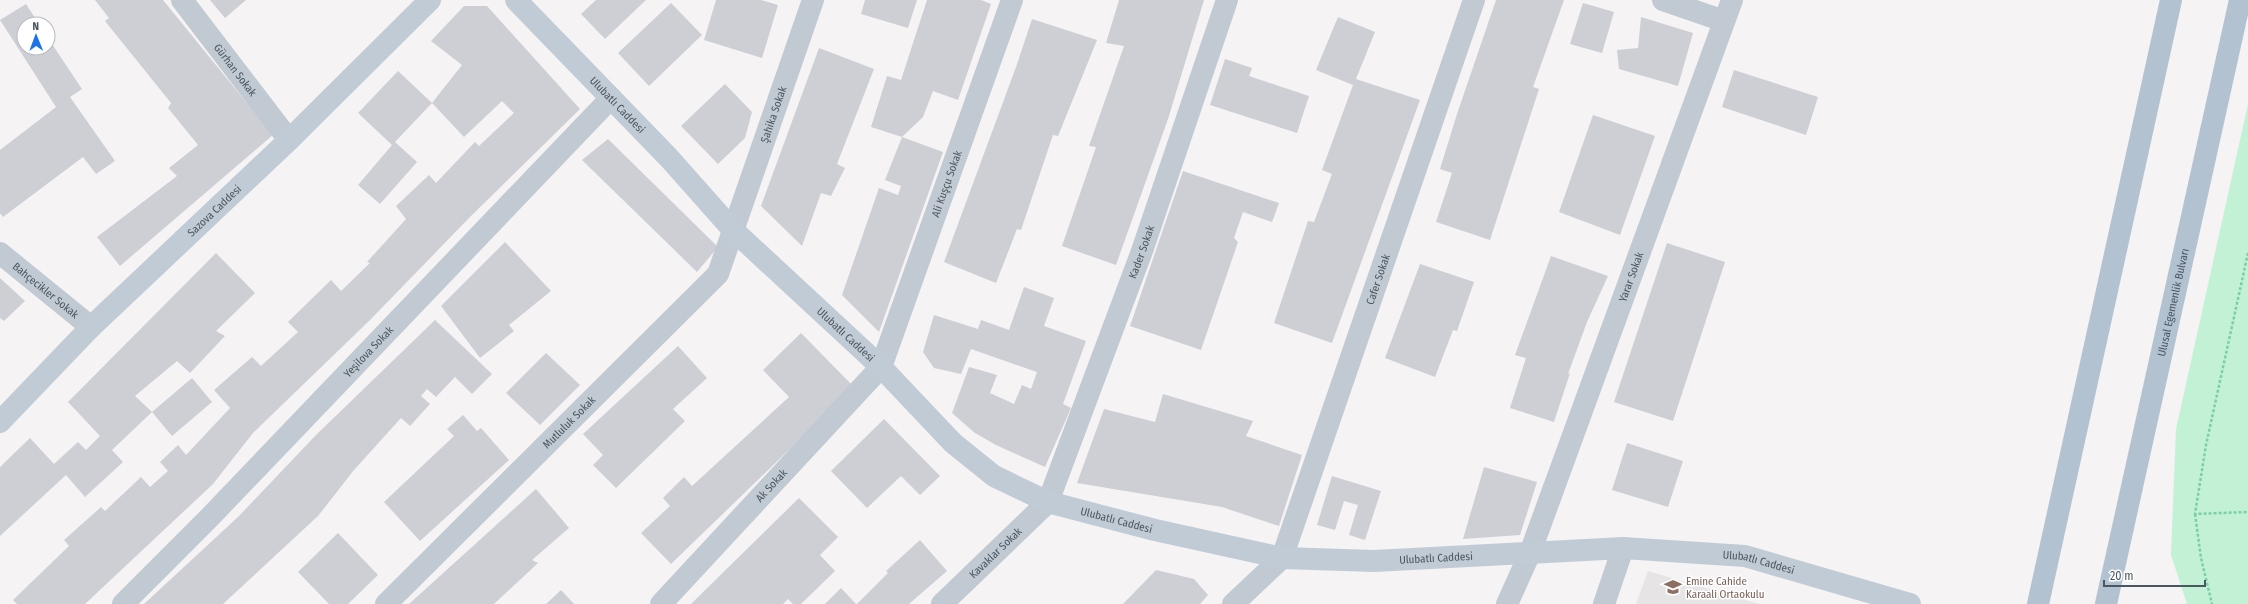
<svg xmlns="http://www.w3.org/2000/svg" width="2248" height="604" font-family="'Fira Sans Condensed',sans-serif">
	<rect width="100%" height="100%" fill="#f5f3f3"/>
	<path fill="#e6e4e5" d="M1648,571L1759,604H1636Z"/>
	<path fill="#c3f1d5" d="M2248,104V604H2187L2171,555L2176,429Z"/>
	<path fill="#cdcfd5" d="M95,0H163L273,135L120,266L97,237L177,176L169,168L198,145L168,108L171,103L105,21L109,18Z
		M210,0H246L225,18Z
		M596,0H646L605,39L581,14Z
		M716,0H761L778,5L762,58L704,40Z
		M865,0H917L908,28L861,14Z
		M927,0H981L991,4L958,100L933,91L923,117L902,137L871,127L887,76L901,80Z
		M1119,0H1204L1168,119L1116,265L1062,246L1096,147L1089,146L1124,46L1106,43Z
		M1496,0H1564L1533,87L1539,89L1490,240L1436,222L1452,173L1440,169L1457,114Z
		M671,3L702,35L649,86L618,53Z
		M1583,3L1614,12L1602,53L1570,44Z
		M26,4L39,24H24V48H48V38L82,89L70,97L115,161L96,174L83,157L3,217L0,213V150L56,107L0,20Z
		M464,6H487L580,109L470,217L370,320L253,433L213,484L85,604H17L13,600L69,546L64,540L101,507L105,511L141,477L150,487L168,471L160,462L178,445L186,455L230,408L214,390L252,357L261,366L298,332L288,322L331,280L341,291L370,263L367,262L406,219L396,206L429,175L436,183L475,142L479,146L514,113L502,101L464,137L432,103L462,65L431,41Z
		M1338,17L1375,32L1356,79L1420,100L1332,343L1274,323L1308,221L1314,222L1332,174L1322,170L1353,85L1316,70Z
		M1641,17L1693,33L1678,86L1619,69L1617,50L1638,48Z
		M1032,19L1097,40L1058,136L1053,135L1021,230L1017,229L996,283L944,262L1016,67Z
		M819,48L874,69L837,164L845,168L831,196L821,193L802,246L761,206Z
		M1225,59L1252,68L1249,76L1309,96L1297,133L1210,105Z
		M1734,70L1818,97L1806,135L1722,107Z
		M398,71L432,103L395,142L417,162L380,204L358,185L392,145L358,113Z
		M725,84L752,112L745,138L718,164L681,126Z
		M1593,115L1655,136L1620,235L1559,212Z
		M902,137L943,152L879,332L842,295L879,188L898,195L901,186L885,180Z
		M608,139L718,247L697,272L582,160Z
		M1183,171L1279,203L1272,222L1243,212L1234,238L1238,242L1201,350L1130,326Z
		M505,242L551,291L509,325L514,331L480,358L441,306Z
		M1667,243L1725,262L1673,421L1614,402Z
		M216,253L255,293L216,331L225,336L190,373L177,361L135,396L152,412L112,450L123,462L85,497L66,475L0,536V467L30,438L54,464L78,442L86,450L100,436L68,402Z
		M1551,256L1608,276L1587,322L1568,374L1570,373L1554,422L1510,408L1526,358L1515,355Z
		M1420,264L1474,282L1457,331L1453,330L1435,377L1385,358Z
		M0,278L25,301L4,321L0,318Z
		M1024,287L1054,298L1044,326L1086,341L1063,404L1071,408L1045,467L996,445L975,433L952,413L969,367L997,375L990,393L1014,404L1022,385L1031,389L1037,372L971,349L961,374L934,368L923,352L934,315L978,329L981,320L1009,330Z
		M435,320L492,374L472,394L455,377L436,397L427,389L421,396L430,404L410,426L401,418L354,470L318,516L223,604H144L238,517L315,436Z
		M801,333L854,387L671,564L641,533L670,506L663,498L684,477L692,486L789,397L763,370Z
		M678,346L707,378L673,409L685,421L616,488L593,465L603,455L583,434Z
		M546,353L580,385L540,425L506,393Z
		M192,378L212,402L172,436L152,412Z
		M1163,394L1253,421L1246,436L1302,455L1279,526L1222,507L1077,483L1104,409L1155,422Z
		M463,415L477,431L481,428L509,460L420,541L384,502L454,436L447,429Z
		M884,419L940,476L920,495L901,476L867,508L831,471Z
		M1627,443L1683,461L1668,507L1612,490Z
		M1484,467L1537,482L1520,535L1463,539Z
		M1332,476L1381,491L1365,540L1349,535L1358,505L1344,501L1335,530L1317,525Z
		M536,489L569,528L532,560L538,563L494,604H409Z
		M799,498L838,537L820,555L835,571L801,604H793L788,599L783,604H691Z
		M338,533L378,575L348,604H329L298,572Z
		M920,540L947,571L909,604H857L888,573L886,571Z
		M1156,570L1194,579L1208,595L1200,604H1123Z
		M841,588L856,604H825Z
		M561,590L574,604H546Z"/>
	<g fill="none" stroke-linecap="round" stroke-linejoin="round">
		<path stroke="#7ad0a6" stroke-width="2.5" stroke-dasharray="3 2" stroke-linecap="butt" d="M2248,253L2206,445L2195,514L2248,512
			M2195,514L2201,558L2212,604"/>
		<g stroke="#c1cad2" stroke-width="22">
			<path id="s1" d="M182,0L289,140"/>
			<path d="M1663,0L1724,21"/>
			<path id="s2" d="M0,253L91,327"/>
			<path id="s3" d="M123,604L209,518L611,98"/>
			<path id="s4" d="M386,604L718,274L813,0"/>
			<path id="s5" d="M661,604L881,367L1012,0"/>
			<path id="s6" d="M942,604L1048,502L1142,251L1227,0"/>
			<path id="s7" d="M1233,604L1282,558L1474,0"/>
			<path id="s8" d="M1507,604L1530,553L1732,0"/>
			<path d="M1604,604L1623,548"/>
		</g>
		<g stroke="#c1cbd6" stroke-width="22">
			<path id="s9" d="M516,0L669,158L732,229L881,367L953,443L994,476L1048,502L1155,530L1282,558L1374,561L1623,548L1745,556L1910,604"/>
			<path id="s10" d="M0,422L91,327L289,140L430,0"/>
		</g>
		<g stroke="#b3c2d1" stroke-width="22">
			<path d="M2038,604L2171,0"/>
			<path id="s11" d="M2106,604L2240,0"/>
		</g>
	</g>
	<defs>
		<g id="school-bare" transform="scale(1.38)"><path d="M0-5L7-2L0 1L-7-2ZM-4 1L0 2.5L4 1V4Q0 6-4 4Z" fill="#8d6e63" stroke="#fff" stroke-width="2.5" paint-order="stroke"/></g>
	</defs>
	<g fill-rule="evenodd">
		<use href="#school-bare" x="1673" y="587"/>
	</g>
	<g text-anchor="middle" stroke-width="3" stroke-linejoin="round" paint-order="stroke">
		<g font-size="11" fill="#4a5661" stroke="#fff">
			<text dy="4" stroke="none"><textPath href="#s1" startOffset="88">Gürhan Sokak</textPath></text>
			<text dy="4" stroke="none"><textPath href="#s9" startOffset="146">Ulubatlı Caddesi</textPath></text>
			<text dy="4" stroke="none"><textPath href="#s4" startOffset="637">Şahika Sokak</textPath></text>
			<text dy="4" stroke="none"><textPath href="#s5" startOffset="518">Ali Kuşçu Sokak</textPath></text>
			<text dy="4" stroke="none"><textPath href="#s10" startOffset="301">Sazova Caddesi</textPath></text>
			<text dy="4" stroke="none"><textPath href="#s6" startOffset="414">Kader Sokak</textPath></text>
			<text dy="4" stroke="none"><textPath href="#s8" startOffset="350">Yarar Sokak</textPath></text>
			<text dy="4" stroke="none"><textPath href="#s7" startOffset="362">Cafer Sokak</textPath></text>
			<text dy="4" stroke="none"><textPath href="#s2" startOffset="59">Bahçecikler Sokak</textPath></text>
			<text dy="4" stroke="none"><textPath href="#s11" startOffset="309">Ulusal Egemenlik Bulvarı</textPath></text>
			<text dy="4" stroke="none"><textPath href="#s9" startOffset="470">Ulubatlı Caddesi</textPath></text>
			<text dy="4" stroke="none"><textPath href="#s3" startOffset="352">Yeşilova Sokak</textPath></text>
			<text dy="4" stroke="none"><textPath href="#s4" startOffset="258">Mutluluk Sokak</textPath></text>
			<text dy="4" stroke="none"><textPath href="#s5" startOffset="162">Ak Sokak</textPath></text>
			<text dy="4" stroke="none"><textPath href="#s9" startOffset="806">Ulubatlı Caddesi</textPath></text>
			<text dy="4" stroke="none"><textPath href="#s6" startOffset="74">Kavaklar Sokak</textPath></text>
			<text dy="4" stroke="none"><textPath href="#s9" startOffset="1130">Ulubatlı Caddesi</textPath></text>
			<text dy="4" stroke="none"><textPath href="#s9" startOffset="1454">Ulubatlı Caddesi</textPath></text>
		</g>
		<g font-size="11" fill="#785e54" stroke="#fff" text-anchor="start">
			<text x="1686" y="585">Emine Cahide<tspan x="1686" dy="13">Karaali Ortaokulu</tspan></text>
		</g>
	</g>
	<g transform="translate(36 36) rotate(359)"><circle r="19" fill="#ffffff" stroke="#b7bbc0"/>
	<path d="M0-3L7 15L0 10L-7 15Z" fill="#1a73e8"/>
	<text y="-6" font-size="11" font-weight="bold" text-anchor="middle" fill="#4a5661">N</text>
	</g>
	<path d="M2104 580v6h101v-6" fill="none" stroke="#4a5661" stroke-width="2"/>
	<text x="2110" y="580" font-size="12" fill="#4a5661" stroke="#ffffff" stroke-width="3" paint-order="stroke">20 m</text>
</svg>
